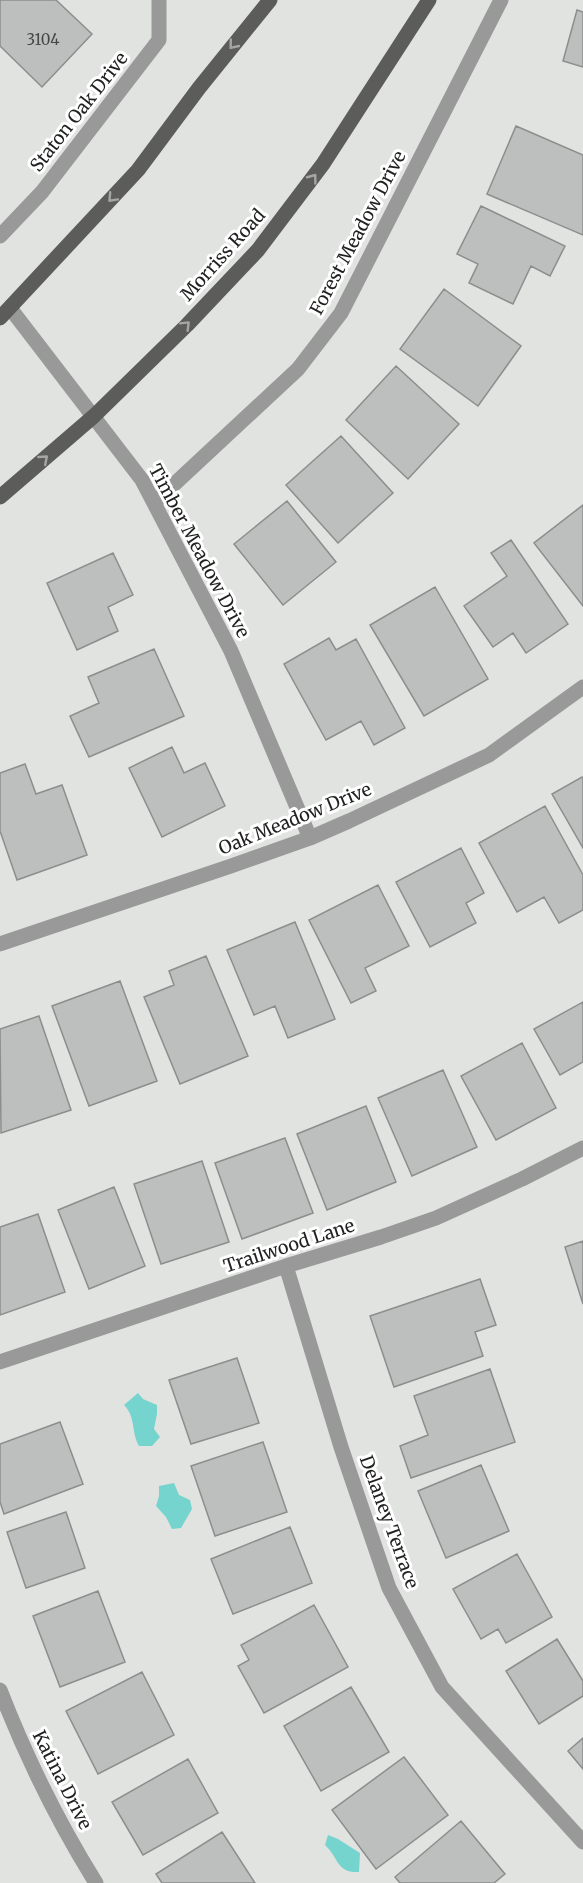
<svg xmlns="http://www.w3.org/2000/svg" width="583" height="1883" font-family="Merriweather,serif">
	<rect width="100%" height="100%" fill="#e1e3e1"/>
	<path fill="#76d4ce" d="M138,1393L143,1399L157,1405V1414L154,1429L160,1437L152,1446H139C131,1432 136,1417 124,1405Z
		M174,1483L179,1495L190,1500L192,1509L181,1528L172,1529L166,1517L156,1506L159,1496V1486Z
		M328,1835L338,1839L360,1853L359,1872C336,1873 339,1858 325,1845Z"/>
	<path fill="#bcbfbe" stroke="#8b8e8d" stroke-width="1.5" d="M0,0H56L92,34L42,87L0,46Z
		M577,10L583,12V67L563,61Z
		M516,126L583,155V235L487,194Z
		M481,206L565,246L550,276L531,266L513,304L469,283L478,264L457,254Z
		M444,289L521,346L478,406L400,349Z
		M396,366L459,424L408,479L346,420Z
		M341,436L393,493L338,543L286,485Z
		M287,501L336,562L283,605L234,544Z
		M583,505V606L534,543Z
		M511,540L568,624L526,653L513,633L493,647L464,606L507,576L491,553Z
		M113,553L133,595L108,607L118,631L77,650L47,583Z
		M435,587L488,679L424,716L370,625Z
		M329,638L336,650L356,639L405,728L374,745L361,721L326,740L284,664Z
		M154,649L184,716L89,757L70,716L99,703L88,677Z
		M172,747L184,773L205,763L225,806L162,837L129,768Z
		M25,764L36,794L62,785L87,855L17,880L0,831V773Z
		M582,777L583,779V848L552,794Z
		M545,806L583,875V910L559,923L544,897L517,912L479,843Z
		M461,848L484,893L466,903L476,923L430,947L396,882Z
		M378,885L409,946L365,968L376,991L351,1003L309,920Z
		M295,922L335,1019L288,1038L275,1006L254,1015L227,950Z
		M206,956L248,1056L180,1084L144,997L174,985L169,971Z
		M120,981L157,1081L89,1106L52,1006Z
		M583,1002V1062L560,1075L534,1029Z
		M39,1016L71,1110L1,1133L0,1029Z
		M522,1043L556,1108L496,1140L461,1076Z
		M443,1070L477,1147L412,1176L378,1098Z
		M366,1106L396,1182L327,1210L297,1134Z
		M285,1138L313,1213L242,1239L215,1163Z
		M202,1161L229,1242L161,1264L134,1184Z
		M114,1187L145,1266L89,1289L58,1210Z
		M38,1214L65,1292L0,1315V1227Z
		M583,1241V1304L565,1247Z
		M480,1279L496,1325L475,1332L483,1356L394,1387L370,1316Z
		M237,1358L259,1423L191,1444L169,1380Z
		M490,1369L515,1442L411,1478L400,1446L428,1435L414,1396Z
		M60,1422L83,1484L4,1514L0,1502V1444Z
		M263,1442L287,1512L215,1536L191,1466Z
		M481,1465L509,1531L446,1558L418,1491Z
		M66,1512L85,1568L26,1588L7,1532Z
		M290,1527L312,1583L233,1614L211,1559Z
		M517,1554L552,1617L506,1643L498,1629L481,1639L453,1589Z
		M98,1591L125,1662L60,1687L33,1616Z
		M314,1605L348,1667L264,1713L238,1666L249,1660L241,1645Z
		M557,1639L583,1681V1696L539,1724L506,1671Z
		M142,1672L174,1735L98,1774L66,1711Z
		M351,1687L389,1752L321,1791L284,1726Z
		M583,1738V1769L568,1751Z
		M404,1757L448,1815L376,1869L332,1810Z
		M188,1759L218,1813L143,1855L112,1802Z
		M461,1821L505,1874L494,1883H400L395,1877Z
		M222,1832L255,1883H162L156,1874Z"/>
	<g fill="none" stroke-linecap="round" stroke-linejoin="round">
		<path stroke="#989998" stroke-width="15" d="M0,236L42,192L159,40V0
			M10,308L142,480L231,651L310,838
			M154,503L298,369L341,313L501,0
			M0,944L231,866L310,838L349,821L489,755L583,687
			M286,1266L341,1447L389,1588L442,1687L583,1842
			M0,1362L286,1266L381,1237L436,1218L522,1179L583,1148
			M0,1690C26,1757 58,1822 96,1883"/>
		<path stroke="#5c5d5b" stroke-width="15" d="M0,318L138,170L199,88L270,0
			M0,497L94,416L187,325L258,250L323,164L429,0"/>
	</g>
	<defs><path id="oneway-chevron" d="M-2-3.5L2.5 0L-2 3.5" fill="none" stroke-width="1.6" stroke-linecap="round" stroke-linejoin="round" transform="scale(1.5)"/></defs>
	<g stroke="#a5a6a5">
		<use href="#oneway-chevron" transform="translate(233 45) rotate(129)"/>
		<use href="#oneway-chevron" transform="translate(313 178) rotate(-53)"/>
		<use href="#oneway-chevron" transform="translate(112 198) rotate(133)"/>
		<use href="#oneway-chevron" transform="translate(186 325) rotate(-45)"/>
		<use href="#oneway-chevron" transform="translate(44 459) rotate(-41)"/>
	</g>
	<g text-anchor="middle" stroke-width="6" stroke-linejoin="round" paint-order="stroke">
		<g font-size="15" fill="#464847">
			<text x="43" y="45">3104</text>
		</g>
		<g font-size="18" fill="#1f201f" stroke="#fff">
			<text transform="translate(79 112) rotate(-52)" y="6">Staton Oak Drive</text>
			<text transform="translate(358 233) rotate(-62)" y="6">Forest Meadow Drive</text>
			<text transform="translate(223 255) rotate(-48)" y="6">Morriss Road</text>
			<text transform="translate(199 551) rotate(62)" y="6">Timber Meadow Drive</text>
			<text transform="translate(295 819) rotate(-22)" y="6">Oak Meadow Drive</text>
			<text transform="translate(289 1246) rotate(-18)" y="6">Trailwood Lane</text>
			<text transform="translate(389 1522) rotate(70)" y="6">Delaney Terrace</text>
			<text transform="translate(62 1780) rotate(63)" y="6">Katina Drive</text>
		</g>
	</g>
</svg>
